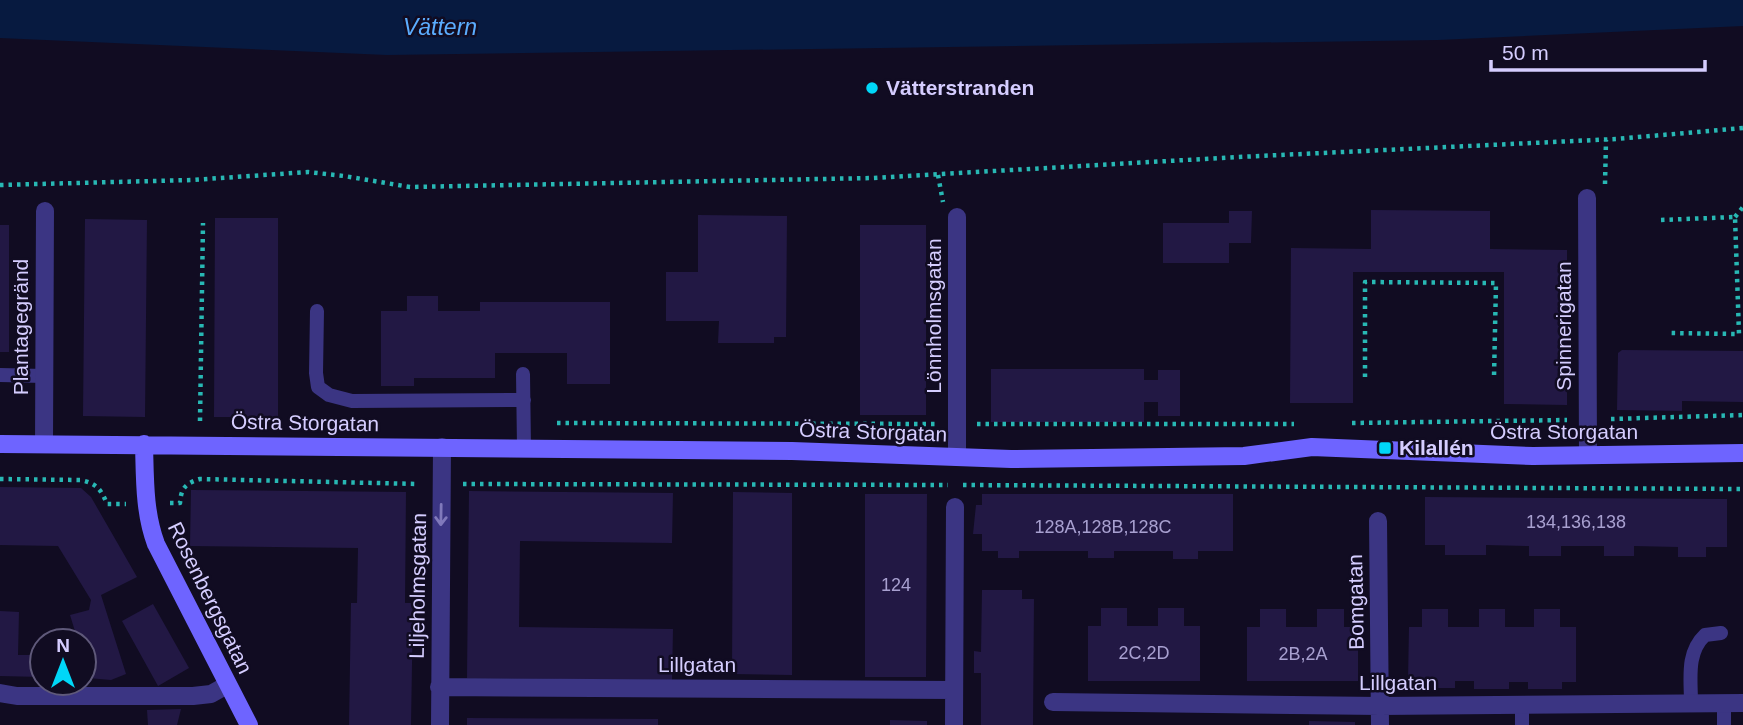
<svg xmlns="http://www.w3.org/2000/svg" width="1743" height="725" font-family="Arial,sans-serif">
	<rect width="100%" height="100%" fill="#110c22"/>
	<path fill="#071a40" d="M0,0H1743V26L1438,40L387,55L0,38Z"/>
	<path fill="#221844" d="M1371,210L1490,211V249L1567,250V405L1504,404V272H1353V403H1290L1291,248L1371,249Z
		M1229,211H1252L1251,243H1229V263H1163V223H1229Z
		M698,215L787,216L786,337H774V343H718L719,321H666V272H698Z
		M215,218H278V417H214Z
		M85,219L147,220L145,417L83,416Z
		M0,225H9V352H0Z
		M860,225H926V415H860Z
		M407,296H438V311H480V302H610V384H567V353H495V378H414V386H381V311H407Z
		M1622,350L1743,351V402L1682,401V411L1617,410L1618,353Z
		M991,369H1144V380H1158V370H1180V416H1158V402H1144V422H991Z
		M0,487L81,488L91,497L137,577L101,595L126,674L111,680L88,678L84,664V641H78L70,615L89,610L91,600L58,546L0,545Z
		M191,490L406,492L405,603H413L411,725H349L351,603H357L358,548L190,546Z
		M469,491L673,493L672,543L520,541L519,627L673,629L672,680L467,678Z
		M733,492L792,493V675L732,674Z
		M865,494H927L926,677H865Z
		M982,494H1233V551H1198V559H1173V551H1114V558H1088V551H1019V558H998V551H982V534H973L976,505H982Z
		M1425,497L1727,499V547H1706V557H1678V547L1634,546V556H1604V546H1561V556H1529V546L1486,545V555H1445V545H1425Z
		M982,590H1022V599H1034L1033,725H981V673H974V651L981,652Z
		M153,604L189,668L158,686L122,621Z
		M1101,608H1127V626H1158V608H1184V626H1200V681H1088V626H1101Z
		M1260,609H1286V627H1317V609H1344V627H1358V681H1247V627H1260Z
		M1422,609H1448V627H1479V609H1505V627H1534V609H1560V627H1576V682H1562V689H1528V682H1509V689H1474V681H1455V688H1421V681H1408L1409,627H1422Z
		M0,611L19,612L18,655H42V677L0,676Z
		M181,709L177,725H148L147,710Z
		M467,718L658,719V725H467Z
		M890,720L927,721V725H890Z
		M1309,721L1355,722V725H1309Z"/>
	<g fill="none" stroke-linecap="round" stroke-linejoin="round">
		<path stroke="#28b8b4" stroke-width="4.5" stroke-dasharray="3.5 5" stroke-linecap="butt" d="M938,175L943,202
			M1605,184L1606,140
			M0,185L192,180L308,172L344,176L410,187L872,178L1238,157L1616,139L1743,128
			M1735,217L1743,207
			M1661,220L1735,217L1739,334L1668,333
			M1365,377V282L1496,283L1494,377
			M1611,419L1743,415
			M200,421L203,223
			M557,423L937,424
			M1352,423L1567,420
			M977,424H1294
			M0,479L80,480C96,483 101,489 107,504H126
			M463,484L948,485
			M963,485L1743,489
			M170,503H180C181,488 186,483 200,479L419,484"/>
		<path stroke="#3b3583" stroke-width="14" d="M317,311L316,373L318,387L329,395L352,401L524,400
			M523,374L524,448
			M0,375L44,376
			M1691,703C1691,679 1686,653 1705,635L1721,633
			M1522,725V705
			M1724,725V703"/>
		<path stroke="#3b3583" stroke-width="18" d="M1587,198L1588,455
			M44,444L45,211
			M957,457V217
			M1378,521L1380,725
			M439,687L954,690
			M0,693L17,696H193L211,694L227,685
			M1053,702L1380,706L1743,703
			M440,725L442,447
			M954,725L955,507"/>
		<path stroke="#6e64ff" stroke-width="18" d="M0,444L792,451L1011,459L1244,456L1312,447L1533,456L1743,453
			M144,444C145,478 144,512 156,544L249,725"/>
	</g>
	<defs><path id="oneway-shaft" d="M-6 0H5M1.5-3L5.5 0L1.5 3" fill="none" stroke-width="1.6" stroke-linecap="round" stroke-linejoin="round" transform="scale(1.75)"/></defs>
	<use stroke="#8079bb" href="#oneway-shaft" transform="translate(441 515) rotate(91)"/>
	<g fill="#00d7f8" stroke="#110c22" stroke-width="2.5">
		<circle cx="872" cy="88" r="7"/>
		<rect x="1378" y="441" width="14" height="14" rx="3.5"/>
	</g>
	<g text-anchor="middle" stroke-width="5" stroke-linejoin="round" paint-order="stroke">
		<g font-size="18" fill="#a8a0d0">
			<text x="1576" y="528">134,136,138</text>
			<text x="1103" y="533">128A,128B,128C</text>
			<text x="896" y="591">124</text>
			<text x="1144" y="659">2C,2D</text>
			<text x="1303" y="660">2B,2A</text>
		</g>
		<g font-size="21" font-weight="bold" fill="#d5cdff" stroke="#110c22" text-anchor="start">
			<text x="886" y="95">Vätterstranden</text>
			<text x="1399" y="455">Kilallén</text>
		</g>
		<g font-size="21" fill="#d5cdff" stroke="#110c22">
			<text transform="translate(934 316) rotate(-90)" y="7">Lönnholmsgatan</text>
			<text transform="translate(1564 326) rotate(-90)" y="7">Spinnerigatan</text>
			<text transform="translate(21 327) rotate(-90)" y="7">Plantagegränd</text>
			<text transform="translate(305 423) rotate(1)" y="7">Östra Storgatan</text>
			<text transform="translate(873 432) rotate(2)" y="7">Östra Storgatan</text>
			<text x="1564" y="439">Östra Storgatan</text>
			<text transform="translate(418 586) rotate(-89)" y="7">Liljeholmsgatan</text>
			<text transform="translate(210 598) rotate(64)" y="7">Rosenbergsgatan</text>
			<text transform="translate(1356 602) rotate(-91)" y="7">Bomgatan</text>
			<text x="697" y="672">Lillgatan</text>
			<text x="1398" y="690">Lillgatan</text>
		</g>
		<g font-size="23" font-style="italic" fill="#5badff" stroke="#110c22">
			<text x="440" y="35">Vättern</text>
		</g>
	</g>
	<g transform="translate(63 662)"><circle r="33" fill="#110c22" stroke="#5f597a" stroke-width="2"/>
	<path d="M0-5L12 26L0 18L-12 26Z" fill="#00d7f8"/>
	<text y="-10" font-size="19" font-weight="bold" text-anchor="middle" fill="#d5cdff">N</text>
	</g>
	<path d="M1491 60v10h214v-10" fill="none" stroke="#d5cdff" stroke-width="3.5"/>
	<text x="1502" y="60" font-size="21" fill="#d5cdff" stroke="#110c22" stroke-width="5" paint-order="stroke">50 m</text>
</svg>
